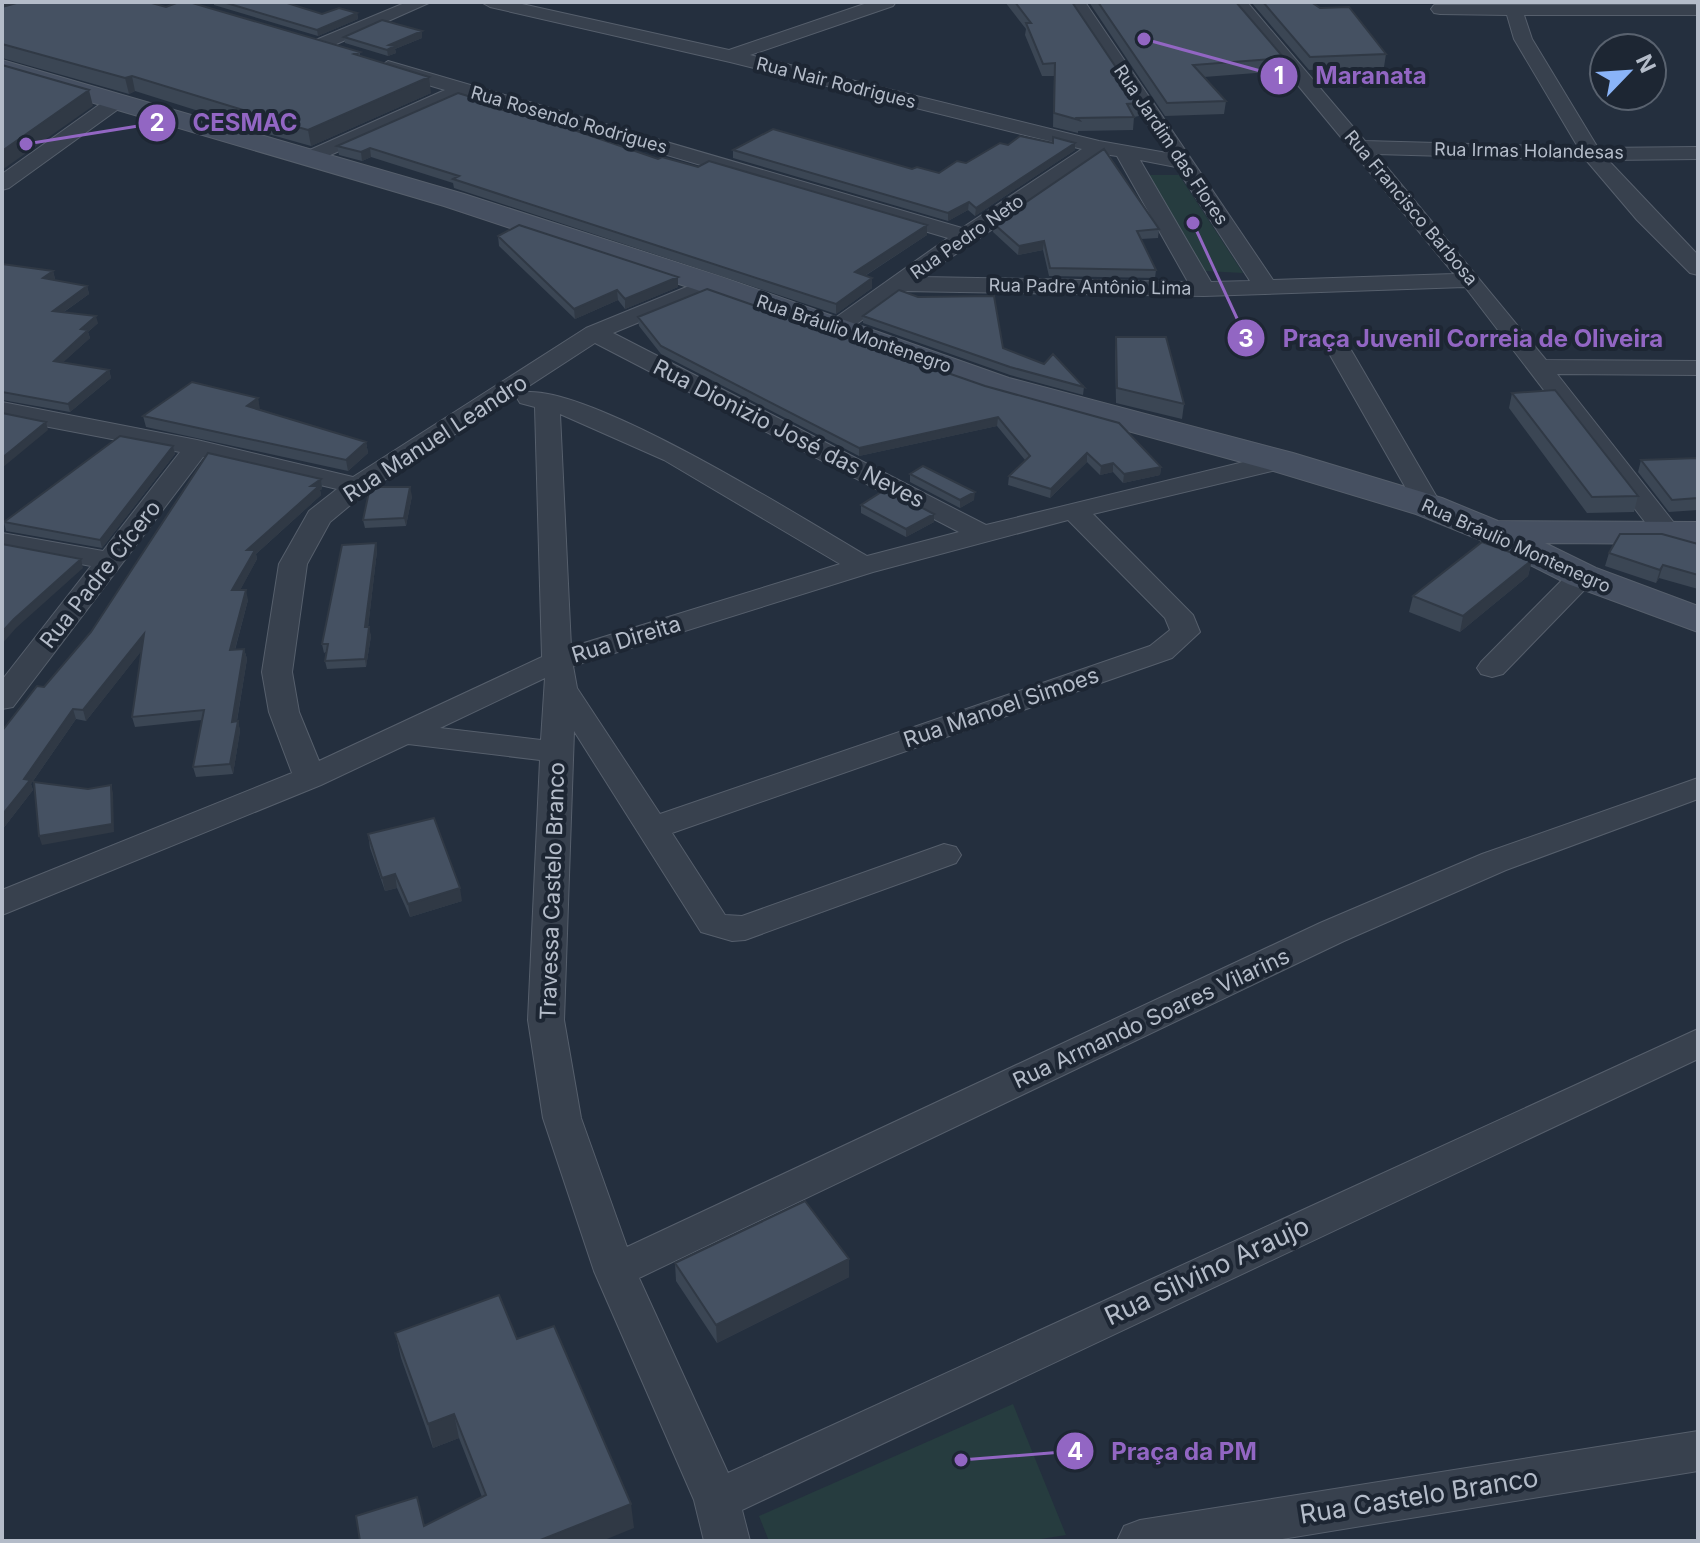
<svg xmlns="http://www.w3.org/2000/svg" width="1700" height="1543" font-family="Inter,sans-serif">
	<rect width="100%" height="100%" fill="#242f3e"/>
	<path fill="#263c3f" d="M1146,175H1179L1243,273L1205,271Z
		M1013,1404L1066,1535L1028,1541H769L759,1516Z"/>
	<g fill="none" stroke-linecap="round" stroke-linejoin="round">
		<g stroke="#565f6c" stroke-width="2">
			<path id="street" d="M407,2H431L323,50L317,51L308,46L311,42Z
				M481,2H513L729,50L870,2H896L893,6L750,55L1099,141L1167,153L1067,2H1085L1273,280L1454,274L1229,2H1247L1365,141L1578,147L1514,39L1507,15L1440,14L1434,13L1431,9L1434,5H1698V15H1524L1532,39L1598,148L1698,147V159L1608,160L1698,255V275L1690,273L1637,220L1586,160L1376,154L1546,360L1698,361V375L1557,374L1682,533L1678,539L1668,541L1658,539L1465,287L1204,296L903,291L844,333H828L824,328L828,323L948,238L464,95L317,161H303L300,157L303,153L445,90L381,71L379,67L388,61L962,228L1082,149L730,62L490,7ZM1103,154L1117,156L1188,282L922,277ZM1140,160L1176,167L1250,281L1211,282Z
				M117,95L124,97L127,101L124,105L9,188L2,190V174L110,97Z
				M711,277L719,279L722,284L719,289L613,333L986,525L1280,453L1289,455L1293,461L1289,467L1093,514L1193,615L1200,632L1172,658L672,833L725,915L742,916L944,844L956,847L961,855L956,863L745,940L732,941L701,932L574,731L564,1020L581,1118L627,1247L1320,923L1482,854L1698,778V799L1506,870L1344,941L639,1278L728,1473L1698,1029V1059L742,1510L750,1541H704L694,1500L594,1271L543,1118L528,1020L540,760L408,744L321,785L2,915V890L292,773L269,712L262,672L279,564L309,511L337,489L203,457L13,707L2,709V680L91,566L2,549V533L103,551L180,452L2,418V402L197,440L353,477L586,328ZM595,343L959,532L867,556C805,520 581,378 520,393L517,398L520,403L535,407L542,657L319,761L299,712L292,672L307,564L330,522L366,492ZM560,414L664,460L840,564L571,647ZM1068,520L1165,618L1170,630L1150,646L660,814L577,688L573,666L873,572ZM545,678L541,740L440,728Z
				M1342,348L1351,350L1354,355L1442,506L1439,512H1419L1416,506L1330,355L1333,350Z
				M1582,568L1592,570L1596,576L1592,582L1503,674L1492,677L1481,674L1477,668L1481,662L1572,570Z
				M1698,1431V1471L1270,1541H1117L1124,1526L1140,1520Z"/>
		</g>
		<g stroke="#565f6c" stroke-width="2">
			<path id="secondary" d="M2,60L464,194L722,277L1009,378L1293,453L1442,498L1498,521L1698,522V544L1545,543L1596,568L1698,606V632L1568,584L1478,539L1416,514L1267,469L985,392L700,291L444,206L2,76Z"/>
		</g>
		<use href="#street" fill="#38414e" fill-rule="evenodd"/>
		<use href="#secondary" fill="#465061" fill-rule="evenodd"/>
	</g>
	<path fill="#3b4654" d="M214,2H284L322,14L357,13L358,19L318,36L214,5Z
		M1005,2H1072L1140,103L1139,116L1134,117L1133,130L1078,131V133L1053,127L1054,76H1042L1025,35L1026,29Z
		M1089,2H1236L1284,58L1282,71L1204,77L1226,101L1224,114L1165,116Z
		M1251,2H1311L1386,54L1384,67L1309,70Z
		M2,7L360,52V56L431,93L311,146L240,126V124L135,91L129,94L2,58Z
		M422,31V38L395,49L396,53L388,56L345,43L344,37Z
		M501,106V110L658,159L927,225V235L865,276L872,288L836,314L454,188L453,183L371,157L362,161L339,155L337,146Z
		M1008,145L1075,150L975,216L968,210L948,221L733,158V150L939,173L966,163Z
		M994,224L1159,229L1158,238L1141,239L1156,270L1155,278L1049,276L1043,250L1018,255L993,232Z
		M498,236L678,287L625,309L618,300L575,319L499,246Z
		M2,264L53,271L55,279L54,280L87,286L89,294L64,312L98,323L88,332L90,338L63,362L109,370L111,378L70,412L2,400Z
		M707,289L1161,467L1160,475L1123,483L1113,472L1100,475L1087,462L1050,498L1008,485L1009,476L1025,460L997,426L859,456L661,354L639,326L638,317Z
		M863,316L1003,348L1084,387L1083,395L1010,375L863,323Z
		M1116,337L1184,404L1182,419L1116,403L1115,352Z
		M1512,393L1638,496L1634,512L1587,513L1509,408Z
		M258,398L259,409L366,442L368,453L348,471L146,427L143,416Z
		M173,446L175,454L102,548L6,531L4,522Z
		M1698,458V510L1669,512L1638,472L1641,460Z
		M910,474L974,500L960,508L910,482Z
		M321,479L322,489L320,490L321,495L256,554L257,559L240,590L248,600L235,650L244,649L247,659L237,721H238L240,731L233,774L196,777L193,767L202,720L135,727L132,717L142,650L86,721L76,719L31,784L33,790L2,830V731L44,687Z
		M412,496L406,526L365,528L363,520Z
		M861,505L934,514V522L906,537L861,513Z
		M376,543L377,551L368,627L371,636L366,667L327,669L325,661L326,652L324,653L322,644Z
		M1698,544V589L1659,578L1656,583L1605,566L1609,553Z
		M1532,560L1528,576L1460,632L1409,612L1413,596Z
		M368,834L462,901L410,917L397,888L385,891L370,848Z
		M675,1263L849,1277L717,1343L676,1281Z
		M395,1333L517,1339L634,1528L482,1497L459,1438L433,1448L401,1358Z"/>
	<path fill="#303945" d="M2,2H17L2,7Z
		M357,13L358,19L318,36L317,30Z
		M422,31V38L395,49L396,53L388,56L387,50L389,45Z
		M132,76L135,91L129,94L125,78Z
		M429,77L431,93L311,146L308,130Z
		M89,90L93,106L2,170V151Z
		M1075,143V150L975,216L976,208Z
		M370,148L371,157L362,161L361,152Z
		M969,202L968,210L948,221V213Z
		M927,225V235L855,282V272Z
		M1044,241L1043,250L1018,255L1019,246Z
		M53,271L55,279L45,285L43,278Z
		M678,277V287L625,309V299Z
		M872,278V288L836,314V304Z
		M87,286L89,294L55,318L53,311Z
		M617,290L618,300L575,319L574,309Z
		M96,316L98,323L88,332L90,338L56,369L54,361L81,329Z
		M109,370L111,378L70,412L68,404Z
		M258,398L260,409L250,417L247,406Z
		M998,417L997,426L859,456V448Z
		M46,422L48,430L2,468V458Z
		M366,442L368,453L348,471L346,460Z
		M173,446L175,454L102,548L100,540Z
		M1087,453V462L1050,498L1051,489Z
		M1113,463V472L1100,475L1101,466Z
		M1161,467L1160,475L1123,483L1124,474Z
		M321,479L322,489L320,490L321,495L256,554L257,559L235,600L232,590L247,550L311,486Z
		M410,487L412,496L406,526L404,518Z
		M975,492L974,500L960,508V500Z
		M934,514V522L906,537V529Z
		M376,543L377,551L367,636L365,627Z
		M81,559L83,568L16,628L2,644V632L14,619Z
		M1532,560L1528,576L1460,632L1463,616Z
		M1663,565L1659,578L1656,583L1660,570Z
		M246,590L248,600L232,660L230,650Z
		M369,627L371,636L366,667L365,659Z
		M144,634L147,644L86,721L83,710Z
		M244,649L247,659L235,732L232,722Z
		M73,709L76,719L31,784L33,790L2,830V815L24,779Z
		M238,721L240,731L233,774L230,764Z
		M111,785L113,793L114,832L42,845L39,836Z
		M395,874L397,888L385,891L382,878Z
		M460,888L462,901L410,917L408,904Z
		M849,1259V1277L717,1343L716,1325Z
		M454,1414L459,1438L433,1448L428,1424Z
		M631,1504L634,1528L602,1541H538Z"/>
	<path fill="#455162" stroke="#303945" stroke-width="2" d="M20,2H148L166,7L179,2H189L360,52L354,54L429,77L308,130L237,110L240,109L132,76L125,78L2,44V7Z
		M223,2H284L322,14L339,8L357,13L317,30Z
		M1015,2H1072L1140,103L1127,104L1134,117L1077,118L1079,120L1054,113L1055,63L1043,64L1026,23H1031Z
		M1098,2H1236L1284,58L1193,65L1226,101L1167,103Z
		M1263,2H1311L1320,8L1349,7L1386,54L1310,57Z
		M382,20L422,31L389,45L395,46L387,50L344,37Z
		M2,65L89,90L2,151Z
		M458,93L501,106L496,108L568,128L658,159L662,157L698,167L709,161L927,225L855,272L872,278L836,304L453,179L459,176L370,148L361,152L337,146Z
		M773,129L912,169L917,167L939,173L957,161L966,163L1000,143L1008,145L1020,136L1053,143V137L1075,143L976,208L969,202L948,213L733,150Z
		M1104,149L1159,229L1137,231L1156,270L1050,268L1044,241L1019,246L994,224Z
		M519,225L678,277L625,299L617,290L574,309L498,236Z
		M2,264L53,271L43,278L87,286L53,311L96,316L81,329L88,330L54,361L109,370L68,404L2,392Z
		M707,289L985,386L1119,423L1161,467L1124,474L1113,463L1101,466L1087,453L1051,489L1009,476L1030,456L998,417L859,448L661,346L638,317Z
		M899,290L918,297L994,296L1003,348L1044,364L1053,354L1084,387L1010,367L863,316Z
		M1116,337H1166L1184,404L1117,388Z
		M192,382L258,398L247,406L366,442L346,460L143,416Z
		M1555,390L1638,496L1592,497L1512,393Z
		M2,413L46,422L2,458Z
		M120,436L173,446L100,540L4,522Z
		M208,453L321,479L311,486H319L247,550H255L232,590H246L230,650L244,649L232,722L238,721L230,764L193,767L204,710L132,717L144,634L83,710L73,709L24,779L30,780L2,815V731L37,686L44,687L91,632Z
		M1698,458V498L1672,500L1641,460Z
		M923,466L975,492L960,500L910,474Z
		M370,487H410L404,518L363,520Z
		M886,489L934,514L906,529L861,505Z
		M1620,534H1662L1698,544V575L1663,565L1660,570L1609,553Z
		M1482,542L1532,560L1463,616L1413,596Z
		M376,543L365,627H369L365,659L325,661L328,644H322L342,545Z
		M2,544L81,559L14,619L2,632Z
		M34,782L88,789L111,785L112,824L39,836Z
		M434,818L460,888L408,904L395,874L382,878L368,834Z
		M805,1201L849,1259L716,1325L675,1263Z
		M499,1295L517,1339L554,1326L631,1504L538,1541H360L356,1516L417,1497L424,1526L486,1495L454,1414L428,1424L395,1333Z"/>
	<g text-anchor="middle" stroke-width="8" stroke-linejoin="round" paint-order="stroke">
		<g font-size="18" fill="#b4bcc9" stroke="#1d2633">
			<text transform="translate(836 83) rotate(14)" y="6">Rua Nair Rodrigues</text>
			<text transform="translate(569 120) rotate(16)" y="6">Rua Rosendo Rodrigues</text>
			<text transform="translate(1171 145) rotate(56)" y="6">Rua Jardim das Flores</text>
			<text transform="translate(1529 151) rotate(1)" y="6">Rua Irmas Holandesas</text>
			<text transform="translate(1411 208) rotate(50)" y="6">Rua Francisco Barbosa</text>
			<text transform="translate(967 237) rotate(-35)" y="6">Rua Pedro Neto</text>
			<text transform="translate(1090 287) rotate(1)" y="6">Rua Padre Antônio Lima</text>
			<text transform="translate(854 334) rotate(19)" y="6">Rua Bráulio Montenegro</text>
			<text transform="translate(1516 546) rotate(24)" y="6">Rua Bráulio Montenegro</text>
		</g>
		<g font-size="22" fill="#b4bcc9" stroke="#1d2633">
			<text transform="translate(789 433) rotate(27)" y="8">Rua Dionizio José das Neves</text>
			<text transform="translate(435 438) rotate(-33)" y="8">Rua Manuel Leandro</text>
			<text transform="translate(100 574) rotate(-52)" y="8">Rua Padre Cícero</text>
			<text transform="translate(626 639) rotate(-17)" y="8">Rua Direita</text>
			<text transform="translate(1001 707) rotate(-19)" y="8">Rua Manoel Simoes</text>
			<text transform="translate(552 891) rotate(-88)" y="8">Travessa Castelo Branco</text>
			<text transform="translate(1151 1018) rotate(-25)" y="8">Rua Armando Soares Vilarins</text>
		</g>
		<g font-size="26" fill="#b4bcc9" stroke="#1d2633">
			<text transform="translate(1207 1271) rotate(-25)" y="9">Rua Silvino Araujo</text>
			<text transform="translate(1419 1496) rotate(-9)" y="9">Rua Castelo Branco</text>
		</g>
	</g>
	<path fill="none" stroke="#9266c3" stroke-width="3" d="M1144 39L1279 76M26 144L157 123M1193 223L1246 338M961 1460L1075 1451"/>
	<g fill="#9266c3" stroke="#1d2633" stroke-width="3">
		<circle cx="1144" cy="39" r="8"/>
		<circle cx="26" cy="144" r="8"/>
		<circle cx="1193" cy="223" r="8"/>
		<circle cx="961" cy="1460" r="8"/>
		<circle cx="1279" cy="76" r="20"/>
		<circle cx="157" cy="123" r="20"/>
		<circle cx="1246" cy="338" r="20"/>
		<circle cx="1075" cy="1451" r="20"/>
	</g>
	<g font-size="24" text-anchor="middle" font-weight="bold" fill="#fff">
		<text x="1279" y="84">1</text>
		<text x="157" y="131">2</text>
		<text x="1246" y="347">3</text>
		<text x="1075" y="1460">4</text>
	</g>
	<g font-size="24" text-anchor="middle" font-weight="bold" fill="#9266c3" stroke="#1d2633" stroke-width="8" stroke-linejoin="round" paint-order="stroke">
		<text x="1371" y="84">Maranata</text>
		<text x="245" y="131">CESMAC</text>
		<text x="1473" y="347">Praça Juvenil Correia de Oliveira</text>
		<text x="1184" y="1460">Praça da PM</text>
	</g>
	<rect width="1700" height="1543" fill="none" stroke="#b4bcc9" stroke-width="8"/>
	<g transform="translate(1628 72) rotate(65)"><circle r="38" fill="#1d2633" stroke="#59626f" stroke-width="2"/>
	<path d="M0-6L14 30L0 20L-14 30Z" fill="#8ab4f8"/>
	<text y="-12" font-size="22" font-weight="bold" text-anchor="middle" fill="#b4bcc9">N</text>
	</g>
</svg>
